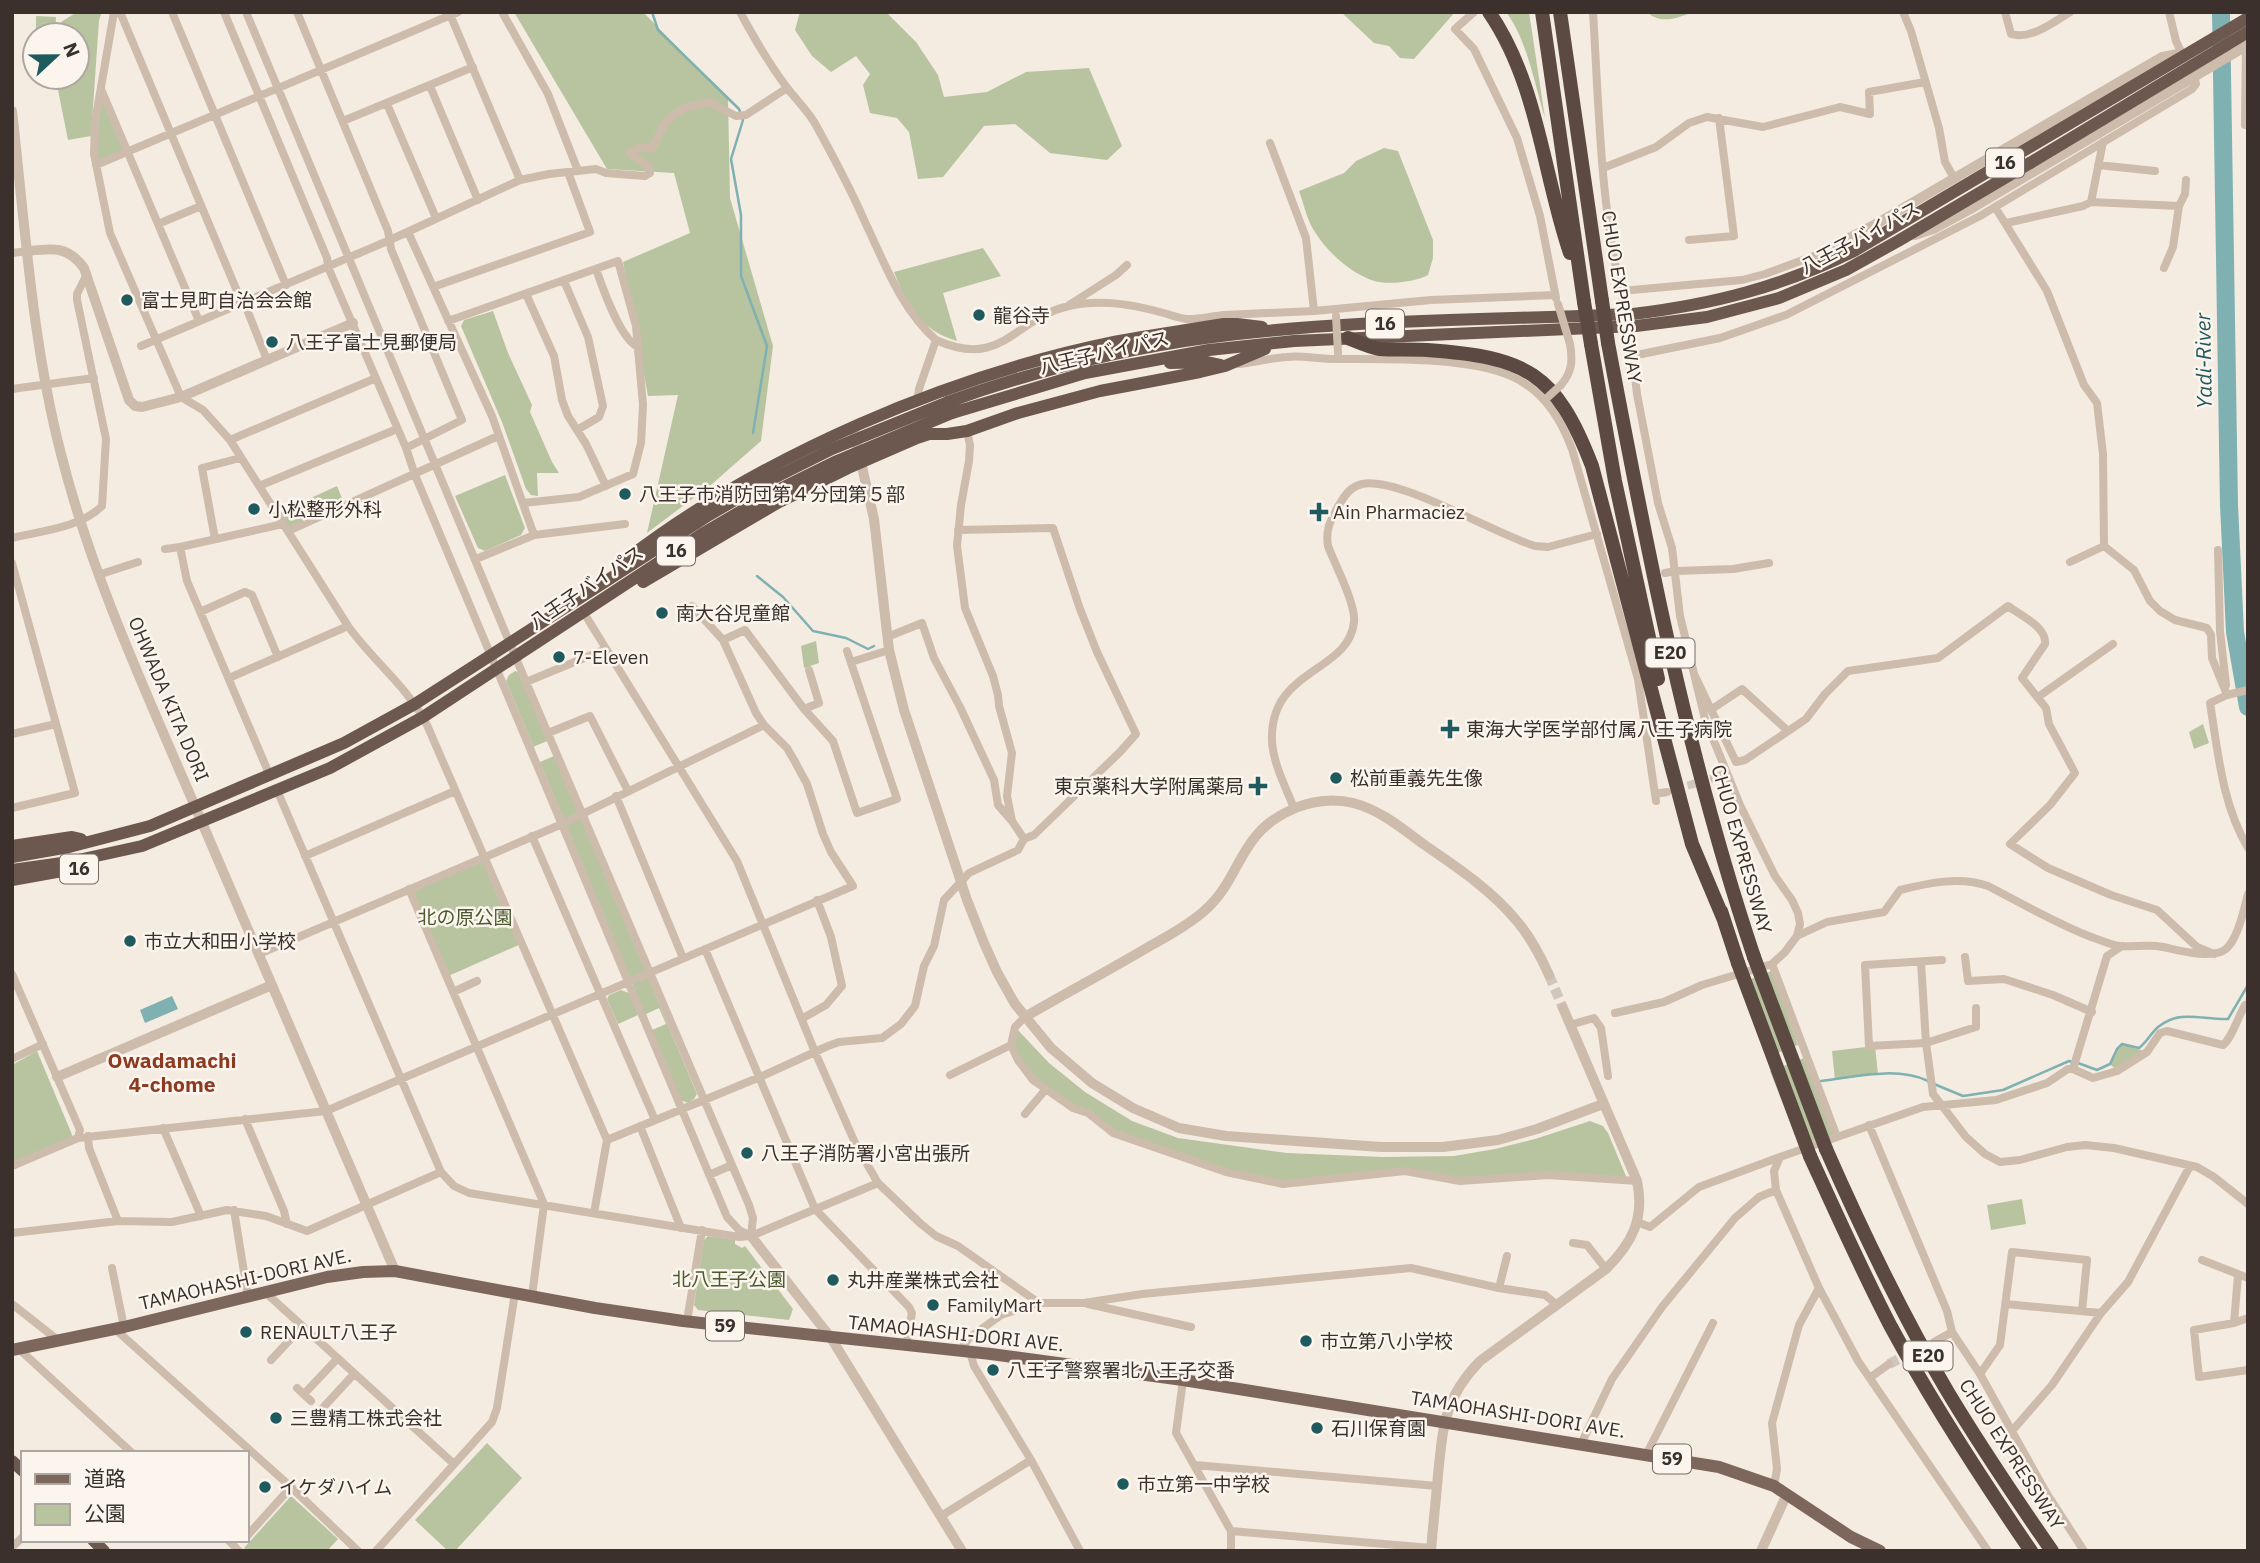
<svg xmlns="http://www.w3.org/2000/svg" width="2260" height="1563" font-family="'IBM Plex Sans','Noto Sans JP',sans-serif">
	<rect width="100%" height="100%" fill="#f4ebe1"/>
	<path fill="#b8c4a0" fill-rule="evenodd" d="M77,12H102L99,20L91,136L68,140L57,85L64,77H77V35H64L61,22Z
		M514,12H643L728,99L730,198L773,346L761,441L712,484L647,533L678,395L648,396L623,262L690,233L674,173L607,169Z
		M800,12H886L916,42L938,75L944,97L987,92L1026,72L1089,68L1122,146L1107,160L1050,153L1015,124L984,126L943,177L918,179L909,132L897,118L870,113L863,85L870,74L856,56L831,72L812,56L795,30Z
		M1341,12H1455L1414,59L1400,58L1389,46L1374,43Z
		M1506,12H1529L1545,118C1535,86 1527,39 1506,12Z
		M1647,12H1693C1678,18 1661,25 1647,12Z
		M36,16L56,17L55,35H36Z
		M101,88L128,151L96,165Z
		M1384,148L1398,151L1433,240V258L1428,275C1416,282 1388,285 1374,281C1352,274 1327,252 1315,232C1307,221 1304,204 1299,191L1344,173L1356,161Z
		M983,248L1001,276L943,293L957,341C920,330 907,305 894,272Z
		M493,311L508,353L532,405L530,412L552,462L559,473H537L538,496L531,495L526,489L502,422L461,326L464,320Z
		M505,475L525,528L521,535L485,551L478,548L455,496Z
		M337,486L345,506L288,531L276,514Z
		M816,641L819,663L804,668L801,646Z
		M515,671L520,673L697,1094L694,1099L688,1103L681,1100L506,681L509,675ZM547,741L554,756L540,762L533,747ZM659,1008L666,1024L652,1030L646,1014Z
		M2203,724L2209,743L2194,749L2189,732Z
		M484,857L521,944L446,977L409,889Z
		M1772,971L1798,1045L1767,1057L1740,983Z
		M621,990L629,993L638,1015L618,1024L607,999L609,995Z
		M1015,1027L1049,1063L1085,1092L1132,1121L1178,1138L1287,1153L1383,1157L1454,1156L1495,1149L1535,1139L1590,1121L1603,1126L1608,1133L1628,1181L1548,1175L1460,1181L1405,1171L1283,1184L1226,1172L1113,1133L1033,1080L1011,1039Z
		M2122,1044L2147,1052L2117,1071L2110,1064L2117,1049Z
		M1875,1046L1878,1074L1835,1080L1832,1051Z
		M37,1051L73,1137L12,1164V1065Z
		M1804,1058L1833,1135L1799,1145L1770,1071Z
		M2022,1199L2026,1224L1991,1230L1987,1205Z
		M708,1236L735,1240V1244L742,1248L745,1246L793,1309L789,1320L698,1310L694,1305L704,1240Z
		M487,1443L522,1478L455,1551H448L415,1520Z
		M291,1496L338,1539L327,1551H247L244,1548Z"/>
	<path fill="#7fb0b2" d="M172,996L178,1009L145,1023L140,1010Z"/>
	<g fill="none" stroke-linecap="round" stroke-linejoin="round">
		<path stroke="#7fb0b2" stroke-width="2.5" d="M652,12L658,30L739,109L743,120L731,159L741,215V276L767,346L753,433
			M757,576L783,597L813,631L846,638L868,649L874,646
			M2078,1063L2097,1070L2110,1064L2117,1049L2122,1044L2139,1048C2147,1042 2151,1033 2158,1027C2180,1009 2202,1020 2228,1019L2248,985
			M1821,1081C1854,1077 1897,1066 1928,1081
			M1934,1084L1963,1096L2003,1090L2069,1061L2072,1062"/>
		<path stroke="#7fb0b2" stroke-width="18" d="M2221,12L2229,505L2235,632L2248,707"/>
		<path stroke="#cfc6bd" stroke-width="8" stroke-dasharray="8 4" stroke-linecap="butt" d="M1676,789L1714,778"/>
		<path stroke="#cfc6bd" stroke-width="10" stroke-dasharray="10 5" stroke-linecap="butt" d="M1549,975L1563,1008
			M1889,1364L1927,1345"/>
		<path stroke="#cdbbac" stroke-width="8" d="M114,12L95,122L94,154L110,233L181,397L203,410L230,440L348,626C373,661 408,687 427,725L607,1140L594,1213
			M120,12L242,303
			M172,12L286,285
			M224,12L327,258L328,267L406,448L415,475L727,1217L739,1230L751,1236
			M246,12L526,682L749,1205L753,1218L751,1236
			M297,12L388,231L391,249L462,420L406,448
			M449,12L520,180
			M502,12L548,94L578,171
			M740,12C754,38 768,62 785,85C795,99 809,111 817,127C834,158 851,190 865,222C885,264 901,309 936,340L919,389L917,402
			M1474,12L1455,29L1474,49L1517,138L1540,216L1556,298
			M1593,12C1599,108 1600,207 1623,300
			M1903,12L1911,31L1939,128L1945,162L1954,178
			M2005,12L2011,34C2031,40 2054,22 2070,12
			M2169,12L2176,41L2184,58
			M430,86L478,200
			M101,89L199,321
			M387,104L436,218
			M343,121L473,67
			M2245,125L2246,46
			M1270,143L1306,238L1314,311
			M96,165L458,12
			M2098,165L2155,171
			M1603,168L1656,147L1689,123L1707,117L1763,127L1840,107L1870,114L1869,92L1925,82
			M2091,202L2179,206L2173,247L2164,268
			M2179,206L2185,194L2186,180
			M1995,207L2047,291L2084,385L2097,403L2103,454L2104,546L2134,570L2150,601L2160,611L2175,620L2207,628L2211,635L2212,658L2227,695
			M2006,223L2083,206L2091,202L2103,142
			M158,224L201,206
			M408,232L492,416L534,535
			M1689,240L1734,236L1719,118
			M12,253L28,251
			M596,269C603,289 620,339 638,347
			M564,281L588,337L603,406L599,417L577,430
			M433,287L590,232L568,172
			M1621,291L1742,280L1765,274L1819,254
			M526,294L554,356L562,400L568,416L586,444L606,486
			M244,302L267,360
			M1069,305L1116,275L1127,265
			M448,321L618,261L636,326L643,405L641,443L633,474L579,497L523,503
			M1224,324V315L1314,311L1431,300L1555,295
			M936,340C1003,370 1014,318 1069,306C1100,299 1130,304 1160,312C1168,314 1178,318 1186,319C1197,320 1212,316 1224,315
			M141,346L390,240L520,180L549,174L596,169L606,173L645,176L650,173L648,166L629,153L640,147L652,149L666,121L684,108L709,102L736,116L746,115L787,88
			M1632,356L1720,338L1786,315L1980,216L2192,89L2196,84L2193,72
			M1239,364C1255,362 1271,358 1287,357C1304,355 1322,360 1340,359C1387,359 1471,357 1513,377C1544,391 1561,419 1572,449L1638,679L1656,801
			M1561,385C1572,372 1573,361 1570,344
			M12,389L94,378
			M967,431L970,445L969,461L961,505L957,546L965,608L993,676L998,695L999,706L1012,753L1007,796L1012,821L1024,839
			M230,440L376,378
			M259,486L397,429
			M288,531L498,436
			M12,538C41,531 80,528 102,506L106,439L77,300V294L87,274
			M215,539L202,468L240,458
			M165,549L180,547
			M2218,550L2220,631L2226,685
			M476,559L534,535L625,524
			M2070,562L2104,546
			M12,563L75,793L12,808
			M1665,573L1676,571L1733,569L1769,563
			M98,575L138,562
			M200,612L245,592L252,595L278,657
			M584,613L737,861L815,1052L856,1145L878,1183L921,1224L936,1236L958,1246L1039,1303
			M887,637L922,623L934,658L960,707L994,780L998,805L1012,821
			M723,640L745,630L804,709L833,741L857,813L897,799L847,651
			M851,662L889,650
			M1695,676L1736,762L1745,760L1806,719L1825,694L1848,671L1938,658L2008,606C2020,615 2047,627 2045,644L2022,678L2046,708L2049,724L2075,773L2050,805L2010,844L2048,868L2111,895L2157,910L2197,947L2214,954
			M229,678L348,626
			M526,682L606,649
			M2248,690L2227,695L2210,703C2218,752 2222,804 2248,848
			M2038,697L2113,644
			M804,709L819,703L809,670
			M1712,709L1742,689L1788,731
			M548,733L590,716L628,791
			M12,734L56,724
			M270,776L187,581L180,547L283,524
			M1714,778L1727,773
			M277,790L441,1172L454,1186L469,1193L739,1237L751,1236L878,1183
			M1655,794L1667,792
			M616,796L683,958
			M1294,808C1286,788 1273,763 1272,741C1269,668 1349,673 1354,622C1356,604 1335,565 1328,546C1325,529 1331,520 1339,505C1345,495 1350,487 1362,484C1398,476 1495,534 1535,546L1548,547L1597,534
			M532,836L655,1120
			M305,856L455,791
			M409,889L544,1204L532,1296
			M1797,936L1827,922L1884,912L1900,890C1928,883 1960,876 1988,886C2023,904 2057,924 2094,938C2103,941 2111,945 2120,946C2134,947 2149,944 2163,947C2178,950 2213,960 2226,949C2238,939 2244,909 2248,894
			M705,949L815,1209L909,1307L912,1313L906,1346
			M259,954L562,824L764,725
			M1965,957L1968,981L2004,979L2053,995L2092,1012
			M1942,960L1865,965L1869,1046L1926,1043L1976,1027V1008
			M1921,962L1926,1043L1933,1094L1966,1137L1985,1154L2000,1162L2020,1160L2067,1147L2085,1145L2114,1148L2197,1167L2214,1177L2248,1204
			M1772,964L1837,1137
			M12,974L80,1130L78,1138
			M453,992L477,981
			M1615,1013L1664,1002L1702,985L1772,964L1785,952L1797,936L1800,924L1798,913L1792,900L1775,876L1740,805L1705,719L1680,616L1672,548L1658,503L1637,394L1631,342
			M1025,1017L1015,1027L1011,1045L1018,1060L1033,1080L1073,1108L1088,1113L1113,1133L1226,1172L1283,1184L1405,1171L1460,1181L1548,1175L1637,1181
			M803,1018L826,1005L842,986L831,937L817,900
			M1570,1025L1594,1018L1601,1028L1608,1076
			M12,1059L43,1044
			M2073,1069L2107,956L2122,946
			M950,1075L1011,1045
			M1025,1114L1046,1089
			M245,1119L284,1211L287,1224
			M1869,1125L1947,1311L1952,1332L1980,1374L2047,1494L2084,1551
			M640,1126L681,1228
			M163,1128L201,1216
			M88,1136L89,1148L118,1221
			M607,1140L760,1077L828,1046L839,1042L882,1038L901,1024L915,1006L924,966L934,946L944,900L969,873L1018,850L1024,839L1034,835L1066,804L1120,752L1136,734L1097,652L1080,609L1053,528L958,530
			M12,1166L78,1138L326,1111L853,886L831,852L823,834L807,784L794,760L787,748L764,725L756,713L723,640L692,606
			M709,1175L732,1165
			M234,1210L248,1297
			M1637,1222L1650,1227L1699,1187L1780,1157
			M12,1233L118,1221L172,1222L227,1210L266,1216L307,1231L441,1172
			M1573,1243L1587,1245L1606,1269
			M2202,1260L2248,1278
			M112,1268L124,1327
			M1499,1288L1507,1256
			M266,1293L454,1464
			M12,1304L59,1341
			M1088,1304L1191,1327
			M2006,1304L2101,1313
			M2248,1318L2234,1323L2194,1330L2199,1377L2248,1370
			M687,1321L702,1230
			M2234,1323L2238,1275
			M115,1329L291,1487L358,1551
			M1934,1342L1952,1332
			M19,1349L132,1453
			M960,1351L969,1338L1001,1315L1039,1303H1084L1142,1294L1411,1268L1499,1288L1545,1295L1557,1305
			M970,1352L974,1366L1031,1460L1080,1551
			M271,1360L302,1327
			M1980,1374L2000,1345L2012,1252L2087,1260L2082,1311
			M1871,1377L1889,1364
			M1183,1380L1176,1433L1231,1531V1551
			M297,1388L311,1401
			M304,1394L337,1359
			M319,1412L354,1374
			M2012,1431L2052,1385L2101,1313L2128,1282L2190,1166
			M1581,1444L1612,1379L1662,1307L1735,1218L1759,1197L1776,1190
			M1646,1455L1713,1323
			M1195,1465L1437,1486
			M1774,1486L1777,1469L1772,1423L1799,1325L1819,1288
			M941,1516L1031,1460
			M1231,1531L1431,1548
			M247,1536L291,1487
			M228,1540L239,1551
			M12,1547L23,1537
			M376,1551L492,1422L497,1408L515,1293
			M1988,1551L1858,1361L1819,1288L1776,1190L1774,1171L1780,1157L1923,1107L1996,1100L2047,1083L2068,1069H2073L2093,1078L2117,1071L2147,1052L2160,1033L2167,1031L2223,1045C2232,1038 2238,1017 2245,1005L2248,1004"/>
		<path stroke="#cdbbac" stroke-width="10" d="M12,111C25,225 32,342 61,454C92,577 147,694 197,811C263,965 329,1118 395,1271
			M1915,235L1933,229L1974,207L2248,45
			M28,251C53,248 68,246 84,268L129,400L135,406L142,407L181,397L353,323
			M1819,254L1876,224L2162,57L2178,54L2183,56
			M854,432L874,519L889,650L904,710L967,900L984,943L997,972L1015,1004L1051,1048L1092,1083L1133,1108L1179,1128L1226,1136L1381,1147H1443L1498,1140L1537,1129L1603,1104
			M1025,1017C1066,993 1108,971 1150,946C1168,936 1187,926 1203,912C1243,878 1236,835 1291,810C1310,801 1333,798 1353,803C1381,810 1404,830 1426,846C1458,868 1491,890 1516,920C1530,936 1540,955 1549,975
			M57,1077L272,985
			M751,1236L831,1338L962,1551
			M1431,1551C1433,1525 1436,1500 1438,1475C1443,1426 1444,1398 1480,1361L1606,1269C1632,1243 1645,1219 1637,1181L1563,1008
			M1761,1551L1787,1494"/>
		<path stroke="#7d675c" stroke-width="12" d="M12,1350L124,1327L327,1277L363,1272L395,1271L595,1308L683,1321L991,1354L1183,1380L1719,1467L1774,1486L1851,1537L1880,1551"/>
		<path stroke="#6c584f" stroke-width="12" d="M1170,363L1207,362L1221,365
			M948,402C1031,372 1117,350 1205,338C1346,319 1490,320 1633,314C1715,304 1780,287 1854,251L2248,18
			M952,413L1085,373L1209,350L1294,341L1636,326L1707,317L1779,298L1846,270L1898,241L2030,163
			M628,558C763,455 948,376 1114,342C1151,335 1187,330 1224,324H1237L1262,327
			M643,582L779,502L848,468L917,438L929,434H947L967,431L1018,413L1100,391L1200,372L1225,366L1265,349
			M12,846L72,837L81,839
			M12,857L69,847L150,826L344,743L415,704L709,515L766,482
			M12,870L69,862L142,846L330,768L423,717L702,534L772,493
			M12,880L90,866
			M12,1461L23,1471
			M93,1540L104,1551"/>
		<path stroke="#5c4a42" stroke-width="14" d="M1489,12C1538,83 1543,174 1570,253
			M1542,12L1584,302
			M1560,12L1602,301
			M1348,338C1358,342 1369,347 1379,349C1395,350 1411,349 1427,350C1526,357 1556,372 1592,466L1692,844L1724,920
			M1608,343C1647,550 1687,757 1754,957
			M1591,344L1615,481L1658,679
			M1721,911L1738,963
			M1826,1149C1863,1233 1902,1315 1949,1394C1981,1447 2016,1499 2052,1551
			M1810,1156C1836,1213 1861,1269 1890,1325C1932,1403 1981,1478 2031,1551"/>
		<path stroke="#cdbbac" stroke-width="8" d="M1623,300L1631,342
			M1558,304L1570,344
			M1336,316L1338,353
			M1548,397L1561,385"/>
		<path stroke="#6c584f" stroke-width="12" d="M2030,163L2248,32
			M766,482L832,449L948,402
			M772,493L837,461L952,413"/>
		<path stroke="#5c4a42" stroke-width="14" d="M1602,301L1608,343
			M1584,302L1591,344
			M1754,957L1826,1149
			M1738,963L1810,1156"/>
	</g>
	<g fill="#1f5a5e" stroke="#fbf5ee" stroke-width="2.5">
		<circle cx="127" cy="300" r="7"/>
		<circle cx="979" cy="315" r="7"/>
		<circle cx="272" cy="342" r="7"/>
		<circle cx="625" cy="494" r="7"/>
		<circle cx="254" cy="509" r="7"/>
		<path d="M1315.5 501.5h7v7h7v7h-7v7h-7v-7h-7v-7h7z"/>
		<circle cx="662" cy="613" r="7"/>
		<circle cx="559" cy="657" r="7"/>
		<path d="M1446.5 718.5h7v7h7v7h-7v7h-7v-7h-7v-7h7z"/>
		<circle cx="1336" cy="778" r="7"/>
		<path d="M1254.5 775.5h7v7h7v7h-7v7h-7v-7h-7v-7h7z"/>
		<circle cx="130" cy="941" r="7"/>
		<circle cx="747" cy="1153" r="7"/>
		<circle cx="833" cy="1280" r="7"/>
		<circle cx="933" cy="1305" r="7"/>
		<circle cx="246" cy="1332" r="7"/>
		<circle cx="1306" cy="1341" r="7"/>
		<circle cx="993" cy="1370" r="7"/>
		<circle cx="276" cy="1418" r="7"/>
		<circle cx="1317" cy="1428" r="7"/>
		<circle cx="1123" cy="1484" r="7"/>
		<circle cx="265" cy="1487" r="7"/>
	</g>
	<g text-anchor="middle" stroke-width="5" stroke-linejoin="round" paint-order="stroke">
		<g fill="#fbf5ee" stroke="#756b66" stroke-width="2">
			<rect x="1986" y="148.5" width="38" height="29" rx="5"/>
			<rect x="1366" y="309.5" width="38" height="29" rx="5"/>
			<rect x="657" y="536.5" width="38" height="29" rx="5"/>
			<rect x="1645.5" y="638.5" width="49" height="29" rx="5"/>
			<rect x="60" y="854.5" width="38" height="29" rx="5"/>
			<rect x="706" y="1311.5" width="38" height="29" rx="5"/>
			<rect x="1903.5" y="1341.5" width="49" height="29" rx="5"/>
			<rect x="1653" y="1444.5" width="38" height="29" rx="5"/>
		</g>
		<g font-size="18" font-weight="bold" fill="#3b302b">
			<text x="2005" y="169">16</text>
			<text x="1385" y="330">16</text>
			<text x="676" y="557">16</text>
			<text x="1670" y="659">E20</text>
			<text x="79" y="875">16</text>
			<text x="725" y="1332">59</text>
			<text x="1928" y="1362">E20</text>
			<text x="1672" y="1465">59</text>
		</g>
		<g font-size="19" fill="#3b302b" stroke="#fbf5ee">
			<text transform="translate(1860 237) rotate(-28)" y="7">八王子バイパス</text>
			<text transform="translate(1622 297) rotate(81)" y="7">CHUO EXPRESSWAY</text>
			<text transform="translate(1104 352) rotate(-13)" y="7">八王子バイパス</text>
			<text transform="translate(586 587) rotate(-34)" y="7">八王子バイパス</text>
			<text transform="translate(169 699) rotate(67)" y="7">OHWADA KITA DORI</text>
			<text transform="translate(1742 849) rotate(74)" y="7">CHUO EXPRESSWAY</text>
			<text transform="translate(245 1279) rotate(-13)" y="7">TAMAOHASHI-DORI AVE.</text>
			<text transform="translate(956 1333) rotate(6)" y="7">TAMAOHASHI-DORI AVE.</text>
			<text transform="translate(1518 1414) rotate(9)" y="7">TAMAOHASHI-DORI AVE.</text>
			<text transform="translate(2012 1454) rotate(57)" y="7">CHUO EXPRESSWAY</text>
		</g>
		<g font-size="19" fill="#3b302b" stroke="#fbf5ee" text-anchor="start">
			<text x="141" y="307">富士見町自治会会館</text>
			<text x="993" y="322">龍谷寺</text>
			<text x="286" y="349">八王子富士見郵便局</text>
			<text x="639" y="501">八王子市消防団第４分団第５部</text>
			<text x="268" y="516">小松整形外科</text>
			<text x="1333" y="519">Ain Pharmaciez</text>
			<text x="676" y="620">南大谷児童館</text>
			<text x="573" y="664">7-Eleven</text>
			<text x="1466" y="736">東海大学医学部付属八王子病院</text>
			<text x="1350" y="785">松前重義先生像</text>
			<text x="1244" y="793" text-anchor="end">東京薬科大学附属薬局</text>
			<text x="144" y="948">市立大和田小学校</text>
			<text x="761" y="1160">八王子消防署小宮出張所</text>
			<text x="847" y="1287">丸井産業株式会社</text>
			<text x="947" y="1312">FamilyMart</text>
			<text x="260" y="1339">RENAULT八王子</text>
			<text x="1320" y="1348">市立第八小学校</text>
			<text x="1007" y="1377">八王子警察署北八王子交番</text>
			<text x="290" y="1425">三豊精工株式会社</text>
			<text x="1331" y="1435">石川保育園</text>
			<text x="1137" y="1491">市立第一中学校</text>
			<text x="279" y="1494">イケダハイム</text>
		</g>
		<g font-size="19" fill="#4a5a2e" stroke="#fbf5ee">
			<text x="465" y="924">北の原公園</text>
			<text x="729" y="1286">北八王子公園</text>
		</g>
		<g font-size="21" font-style="italic" fill="#1f5a5e" stroke="#fbf5ee">
			<text transform="translate(2204 361) rotate(-91)" y="7">Yadi-River</text>
		</g>
		<g font-size="21" font-weight="bold" fill="#8c3b22" stroke="#fbf5ee">
			<text x="172" y="1068">Owadamachi<tspan x="172" dy="24">4-chome</tspan></text>
		</g>
	</g>
	<rect width="2260" height="1563" fill="none" stroke="#3b302b" stroke-width="28"/>
	<rect x="21" y="1451" width="228" height="91" fill="#fbf5ee" stroke="#aea6a0" stroke-width="2"/>
	<rect x="35" y="1474" width="35" height="10" fill="#7d675c" stroke="#aea6a0" stroke-width="2"/>
	<text x="84" y="1486" font-size="21" fill="#3b302b">道路</text>
	<rect x="35" y="1504" width="35" height="21" fill="#b8c4a0" stroke="#aea6a0" stroke-width="2"/>
	<text x="84" y="1521" font-size="21" fill="#3b302b">公園</text>
	<g transform="translate(56 56) rotate(68)"><circle r="33" fill="#fbf5ee" stroke="#aea6a0" stroke-width="2"/>
	<path d="M0-5L12 26L0 18L-12 26Z" fill="#1f5a5e"/>
	<text y="-10" font-size="19" font-weight="bold" text-anchor="middle" fill="#3b302b">N</text>
	</g>
</svg>
